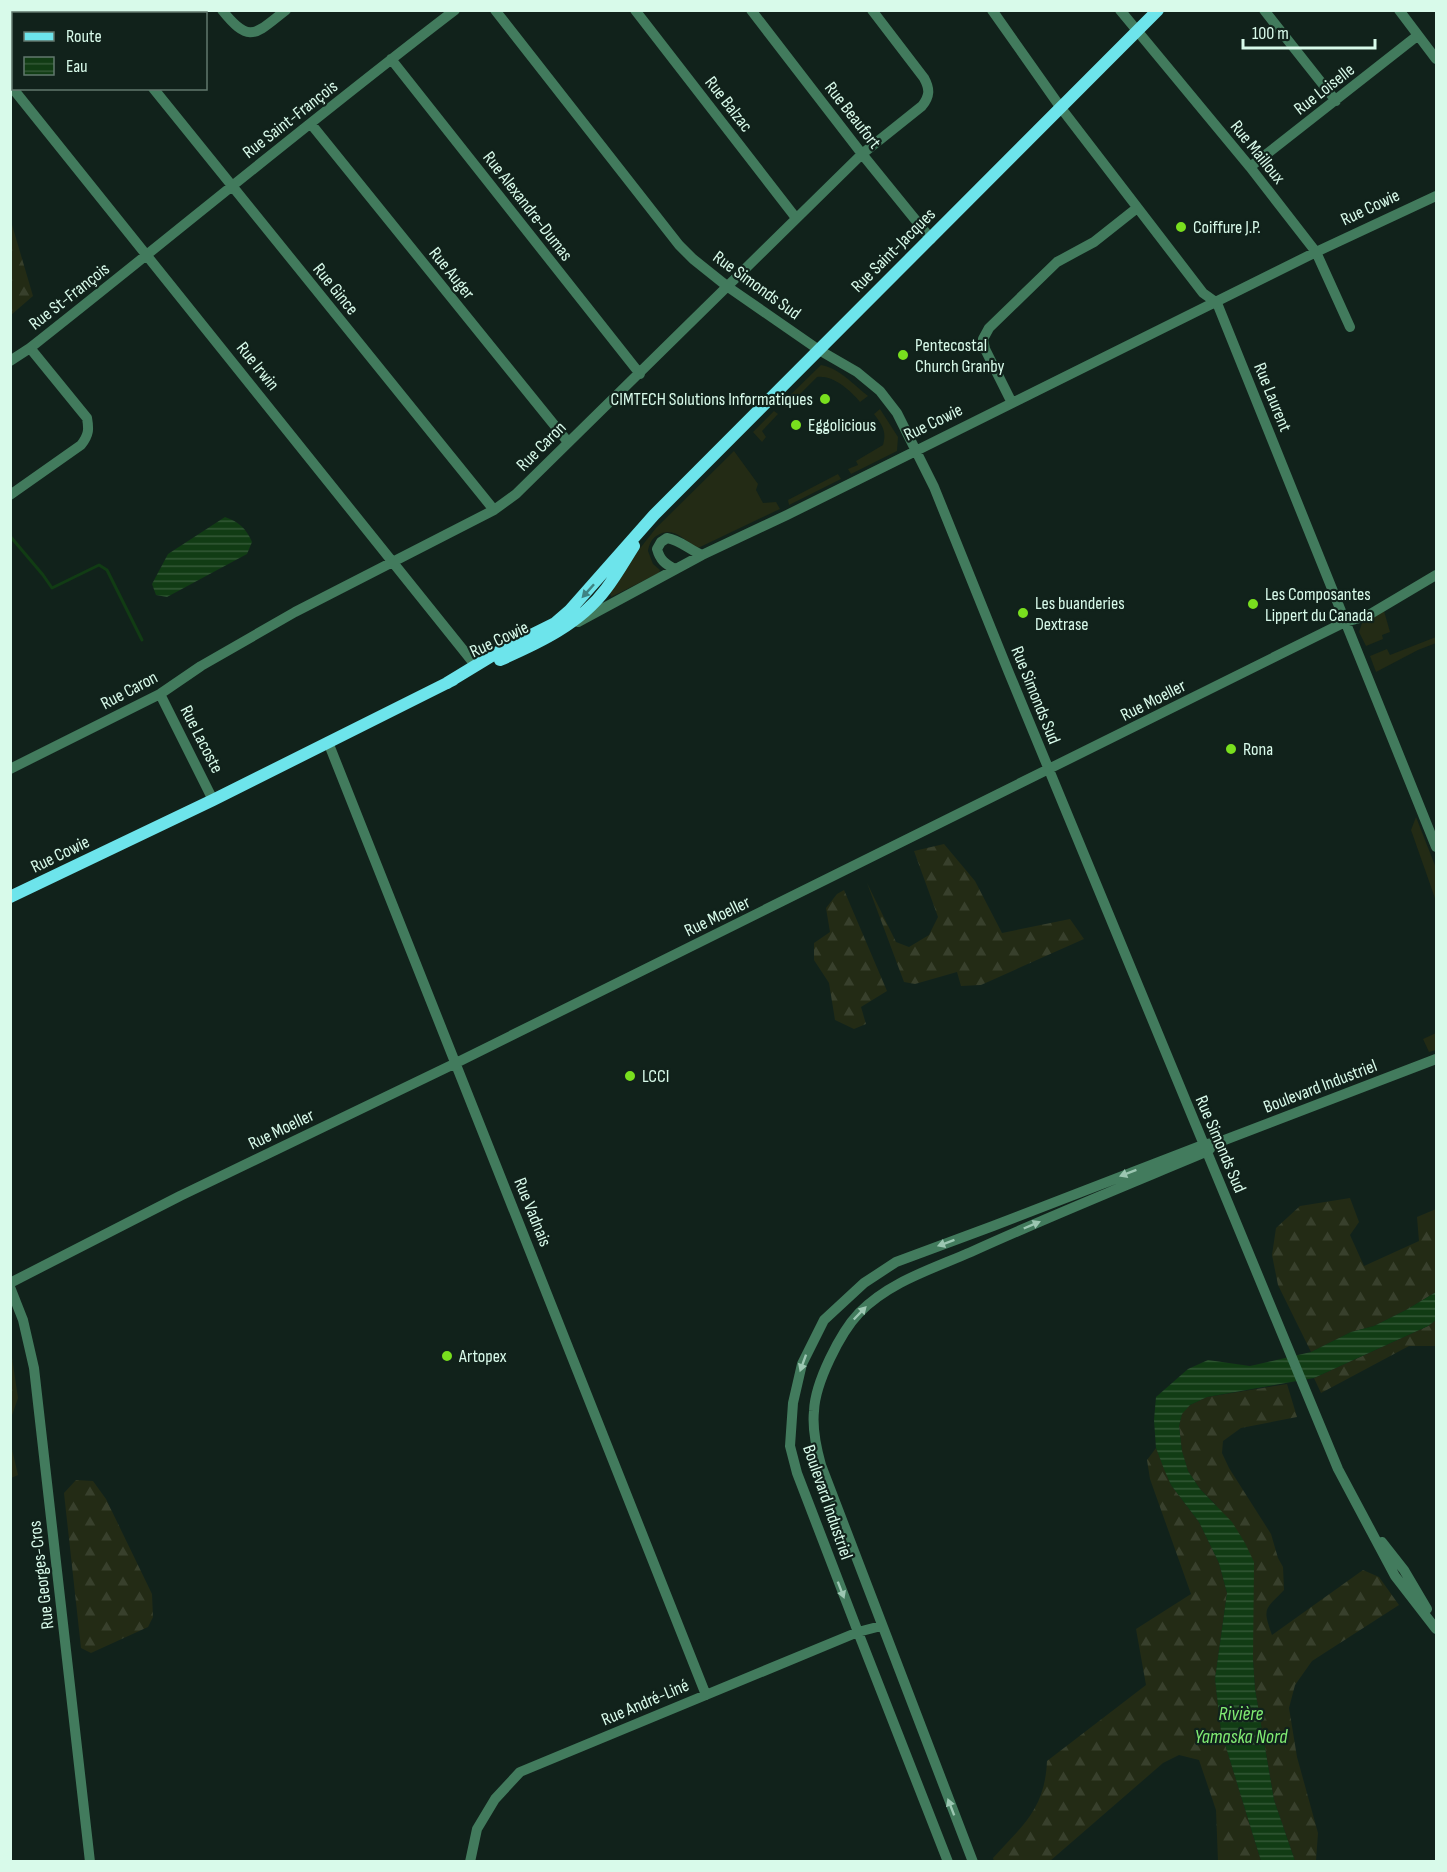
<svg xmlns="http://www.w3.org/2000/svg" width="1447" height="1872" font-family="'Sofia Sans Condensed',sans-serif">
	<defs>
		<pattern id="forest-firs" width="22" height="20" patternUnits="userSpaceOnUse" patternTransform="scale(1.5)"><rect width="22" height="20" fill="#232b15"/><path d="M5 1l3.5 6h-7zM16 11l3.5 6h-7z" fill="#38402c"/></pattern>
		<pattern id="water-rules" width="6" height="5" patternUnits="userSpaceOnUse" patternTransform="scale(1.5)"><rect width="6" height="5" fill="#113c14"/><path d="M0 2.5h6" fill="none" stroke="#335936"/></pattern>
	</defs>
	<rect width="100%" height="100%" fill="#11221b"/>
	<path fill="#232b15" d="M821,365C839,368 854,385 868,396L860,402C850,390 833,375 817,377L786,408L781,404Z
		M880,409L898,437L897,451L851,474L848,469L858,465L856,461L883,445C887,431 882,425 874,414Z
		M774,411L778,414L762,431L766,437L762,442L753,432Z
		M734,451L758,484L756,490L763,503L776,502L780,509L698,548C685,542 674,525 658,535C652,538 649,544 648,551L653,564L660,570L659,573L611,597L610,592L634,556L656,528Z
		M838,474L841,479L789,505L788,500Z
		M1384,611L1390,632L1382,635L1383,639L1366,646L1359,632L1362,623Z
		M1436,637V643L1418,650L1376,672L1370,656L1387,649L1390,655Z
		M1416,817L1436,868V901L1411,830Z
		M1436,1033V1050L1429,1052L1423,1039Z"/>
	<path fill="url(#forest-firs)" d="M10,218L33,296L11,315H10Z
		M944,844L975,881L1002,933L1070,919L1084,939L981,985L961,986L957,972L915,984L904,982L867,883L896,942L909,947L929,935L938,917L914,851Z
		M844,890L887,991L861,1007L866,1024L854,1029L835,1020L829,983L814,960V943L830,932L826,908L837,894Z
		M1350,1198L1359,1222L1350,1235L1364,1266L1419,1241L1417,1217L1436,1209V1292L1406,1310L1374,1326L1351,1332L1311,1352L1278,1285L1272,1255L1276,1228L1300,1206Z
		M1436,1320V1346H1409L1321,1393L1314,1378L1428,1326Z
		M11,1351L18,1398L11,1418H10Z
		M1287,1384L1297,1417L1241,1428L1223,1441L1222,1453L1229,1468L1271,1534L1278,1558L1283,1567L1284,1590C1265,1610 1262,1607 1272,1635L1363,1570L1379,1577L1399,1605L1312,1661L1295,1685L1289,1708L1297,1757L1318,1833L1316,1861H1295L1274,1800L1255,1689L1253,1659V1562L1215,1504L1200,1489L1188,1471L1182,1452L1179,1426L1182,1413L1190,1405L1207,1397Z
		M11,1445L18,1475L11,1478L10,1445Z
		M1156,1448L1171,1485L1199,1522L1219,1563L1227,1593L1215,1679L1221,1731L1261,1861H1218L1216,1810L1199,1760L1179,1755L1163,1763L1050,1861H994L993,1858C1023,1825 1045,1809 1047,1761L1146,1685L1136,1629L1191,1594L1150,1479L1147,1460Z
		M76,1480L93,1481L106,1499L152,1594L153,1617L148,1627L91,1653L81,1648L64,1493Z"/>
	<path fill="url(#water-rules)" d="M225,517C239,522 246,528 252,542L247,554L167,597L156,595L152,584L168,554Z
		M1436,1292V1320L1428,1326L1314,1378L1207,1397L1190,1405L1182,1414L1179,1426L1182,1451L1188,1471L1200,1489L1232,1522L1245,1543L1254,1562L1253,1659L1255,1689L1274,1800L1295,1861H1261L1221,1731L1215,1679L1227,1593L1219,1563L1199,1522L1171,1485L1164,1469L1156,1448L1154,1420L1156,1397L1188,1369L1208,1360L1250,1366L1311,1352L1351,1332L1374,1326L1406,1310Z"/>
	<g fill="none" stroke-linecap="round" stroke-linejoin="round">
		<path stroke="#113c14" stroke-width="3" d="M10,536L43,575L52,588L99,565L107,570L142,640"/>
		<path stroke="#427b5d" stroke-width="10" d="M90,10L93,14
			M222,10C250,45 255,34 286,10
			M495,10L679,245L693,259L728,287L819,350L857,372L880,391L897,413L934,487L1009,673L1338,1469L1395,1576L1436,1629
			M635,10L796,218
			M751,10L862,154L931,239
			M992,10L1061,108L1203,293L1217,303L1436,847
			M1120,10L1250,167L1316,252L1350,327
			M1264,10L1336,101
			M1399,10L1436,59
			M391,59L640,374
			M10,85L476,666
			M153,88L494,510
			M311,124L568,442
			M1250,167L1417,36
			M10,361L30,348C172,236 311,120 455,10
			M1012,403L985,349L983,339L989,328L1057,262L1094,242L1137,208
			M10,495L81,445C89,435 89,429 87,418L30,348
			M675,569C665,564 660,560 657,549L661,542L667,538C680,540 690,550 702,555
			M578,622L702,555L787,515L1316,252L1436,196
			M160,694L213,800
			M328,742L706,1695
			M10,769L160,694L201,666L295,612L494,510L516,494L862,154L922,106C930,96 930,89 924,78L872,10
			M10,1283L180,1196L456,1063L1345,622L1367,616L1436,575
			M10,1287L23,1320L34,1368L90,1862
			M1382,1542L1404,1570L1427,1609
			M470,1862L477,1829L495,1799L520,1772L858,1632L881,1626
			M948,1862L858,1632L797,1473L790,1446L793,1403L802,1364L824,1320L864,1283L896,1262L993,1226L1203,1145L1222,1141L1436,1059
			M973,1862L821,1465C816,1447 812,1429 814,1411C815,1383 840,1333 859,1313C889,1282 932,1269 971,1252C1048,1217 1127,1185 1206,1152L1210,1149"/>
		<path stroke="#6de4eb" stroke-width="12" d="M500,660C539,643 580,624 606,589C616,576 625,560 634,546
			M447,683L503,649L555,623L570,610L654,515L1158,10
			M10,897L213,800L453,680"/>
	</g>
	<defs><path id="oneway-solid" d="M-6-.8H1V-3.2L6.5 0L1 3.2V.8H-6Z" transform="scale(1.5)"/></defs>
	<use fill="#3f8383" href="#oneway-solid" transform="translate(588 591) rotate(132)"/>
	<g fill="#9cc7b2">
		<use href="#oneway-solid" transform="translate(1128 1173) rotate(159)"/>
		<use href="#oneway-solid" transform="translate(1032 1225) rotate(-23)"/>
		<use href="#oneway-solid" transform="translate(946 1243) rotate(160)"/>
		<use href="#oneway-solid" transform="translate(860 1313) rotate(-46)"/>
		<use href="#oneway-solid" transform="translate(803 1363) rotate(110)"/>
		<use href="#oneway-solid" transform="translate(841 1590) rotate(69)"/>
		<use href="#oneway-solid" transform="translate(951 1807) rotate(-111)"/>
	</g>
	<g fill="#79df1e" stroke="#11221b" stroke-width="2">
		<circle cx="1181" cy="227" r="6"/>
		<circle cx="903" cy="355" r="6"/>
		<circle cx="825" cy="399" r="6"/>
		<circle cx="796" cy="425" r="6"/>
		<circle cx="1253" cy="604" r="6"/>
		<circle cx="1023" cy="613" r="6"/>
		<circle cx="1231" cy="749" r="6"/>
		<circle cx="630" cy="1076" r="6"/>
		<circle cx="447" cy="1356" r="6"/>
	</g>
	<g text-anchor="middle" stroke-width="4.5" stroke-linejoin="round" paint-order="stroke">
		<g font-size="18" fill="#d8faea" stroke="#11221b">
			<text transform="translate(1324 89) rotate(-38)" y="6">Rue Loiselle</text>
			<text transform="translate(729 104) rotate(52)" y="6">Rue Balzac</text>
			<text transform="translate(853 115) rotate(52)" y="6">Rue Beaufort</text>
			<text transform="translate(290 119) rotate(-38)" y="6">Rue Saint-François</text>
			<text transform="translate(1258 152) rotate(51)" y="6">Rue Mailloux</text>
			<text transform="translate(528 206) rotate(52)" y="6">Rue Alexandre-Dumas</text>
			<text transform="translate(1370 207) rotate(-25)" y="6">Rue Cowie</text>
			<text transform="translate(893 250) rotate(-45)" y="6">Rue Saint-Jacques</text>
			<text transform="translate(452 273) rotate(51)" y="6">Rue Auger</text>
			<text transform="translate(757 285) rotate(36)" y="6">Rue Simonds Sud</text>
			<text transform="translate(336 289) rotate(51)" y="6">Rue Gince</text>
			<text transform="translate(69 296) rotate(-38)" y="6">Rue St-François</text>
			<text transform="translate(258 366) rotate(51)" y="6">Rue Irwin</text>
			<text transform="translate(1273 397) rotate(68)" y="6">Rue Laurent</text>
			<text transform="translate(933 422) rotate(-26)" y="6">Rue Cowie</text>
			<text transform="translate(541 446) rotate(-45)" y="6">Rue Caron</text>
			<text transform="translate(499 639) rotate(-25)" y="6">Rue Cowie</text>
			<text transform="translate(129 690) rotate(-28)" y="6">Rue Caron</text>
			<text transform="translate(1036 695) rotate(68)" y="6">Rue Simonds Sud</text>
			<text transform="translate(1153 700) rotate(-27)" y="6">Rue Moeller</text>
			<text transform="translate(202 739) rotate(63)" y="6">Rue Lacoste</text>
			<text transform="translate(60 854) rotate(-26)" y="6">Rue Cowie</text>
			<text transform="translate(717 916) rotate(-26)" y="6">Rue Moeller</text>
			<text transform="translate(1320 1086) rotate(-21)" y="6">Boulevard Industriel</text>
			<text transform="translate(281 1129) rotate(-26)" y="6">Rue Moeller</text>
			<text transform="translate(1221 1144) rotate(67)" y="6">Rue Simonds Sud</text>
			<text transform="translate(533 1212) rotate(68)" y="6">Rue Vadnais</text>
			<text transform="translate(828 1502) rotate(71)" y="6">Boulevard Industriel</text>
			<text transform="translate(41 1575) rotate(-97)" y="6">Rue Georges-Cros</text>
			<text transform="translate(645 1702) rotate(-23)" y="6">Rue André-Liné</text>
		</g>
		<g font-size="18" fill="#d8faea" stroke="#11221b" text-anchor="start">
			<text x="1193" y="233">Coiffure J.P.</text>
			<text x="915" y="351">Pentecostal<tspan x="915" dy="21">Church Granby</tspan></text>
			<text x="813" y="405" text-anchor="end">CIMTECH Solutions Informatiques</text>
			<text x="808" y="431">Eggolicious</text>
			<text x="1265" y="600">Les Composantes<tspan x="1265" dy="21">Lippert du Canada</tspan></text>
			<text x="1035" y="609">Les buanderies<tspan x="1035" dy="21">Dextrase</tspan></text>
			<text x="1243" y="755">Rona</text>
			<text x="642" y="1082">LCCI</text>
			<text x="459" y="1362">Artopex</text>
		</g>
		<g font-size="20" font-style="italic" fill="#80ec73" stroke="#11221b">
			<text x="1241" y="1720">Rivière<tspan x="1241" dy="23">Yamaska Nord</tspan></text>
		</g>
	</g>
	<rect width="1447" height="1872" fill="none" stroke="#d8faea" stroke-width="24"/>
	<rect x="12" y="12" width="195" height="78" fill="#11221b" stroke="#61786e" stroke-width="1.5"/>
	<rect x="24" y="32" width="30" height="9" fill="#6de4eb" stroke="#61786e" stroke-width="1.5"/>
	<text x="66" y="42" font-size="18" fill="#d8faea">Route</text>
	<rect x="24" y="57" width="30" height="18" fill="url(#water-rules)" stroke="#61786e" stroke-width="1.5"/>
	<text x="66" y="72" font-size="18" fill="#d8faea">Eau</text>
	<path d="M1243 39v9h132v-9" fill="none" stroke="#d8faea" stroke-width="3"/>
	<text x="1252" y="39" font-size="18" fill="#d8faea" stroke="#11221b" stroke-width="4.5" paint-order="stroke">100 m</text>
</svg>
